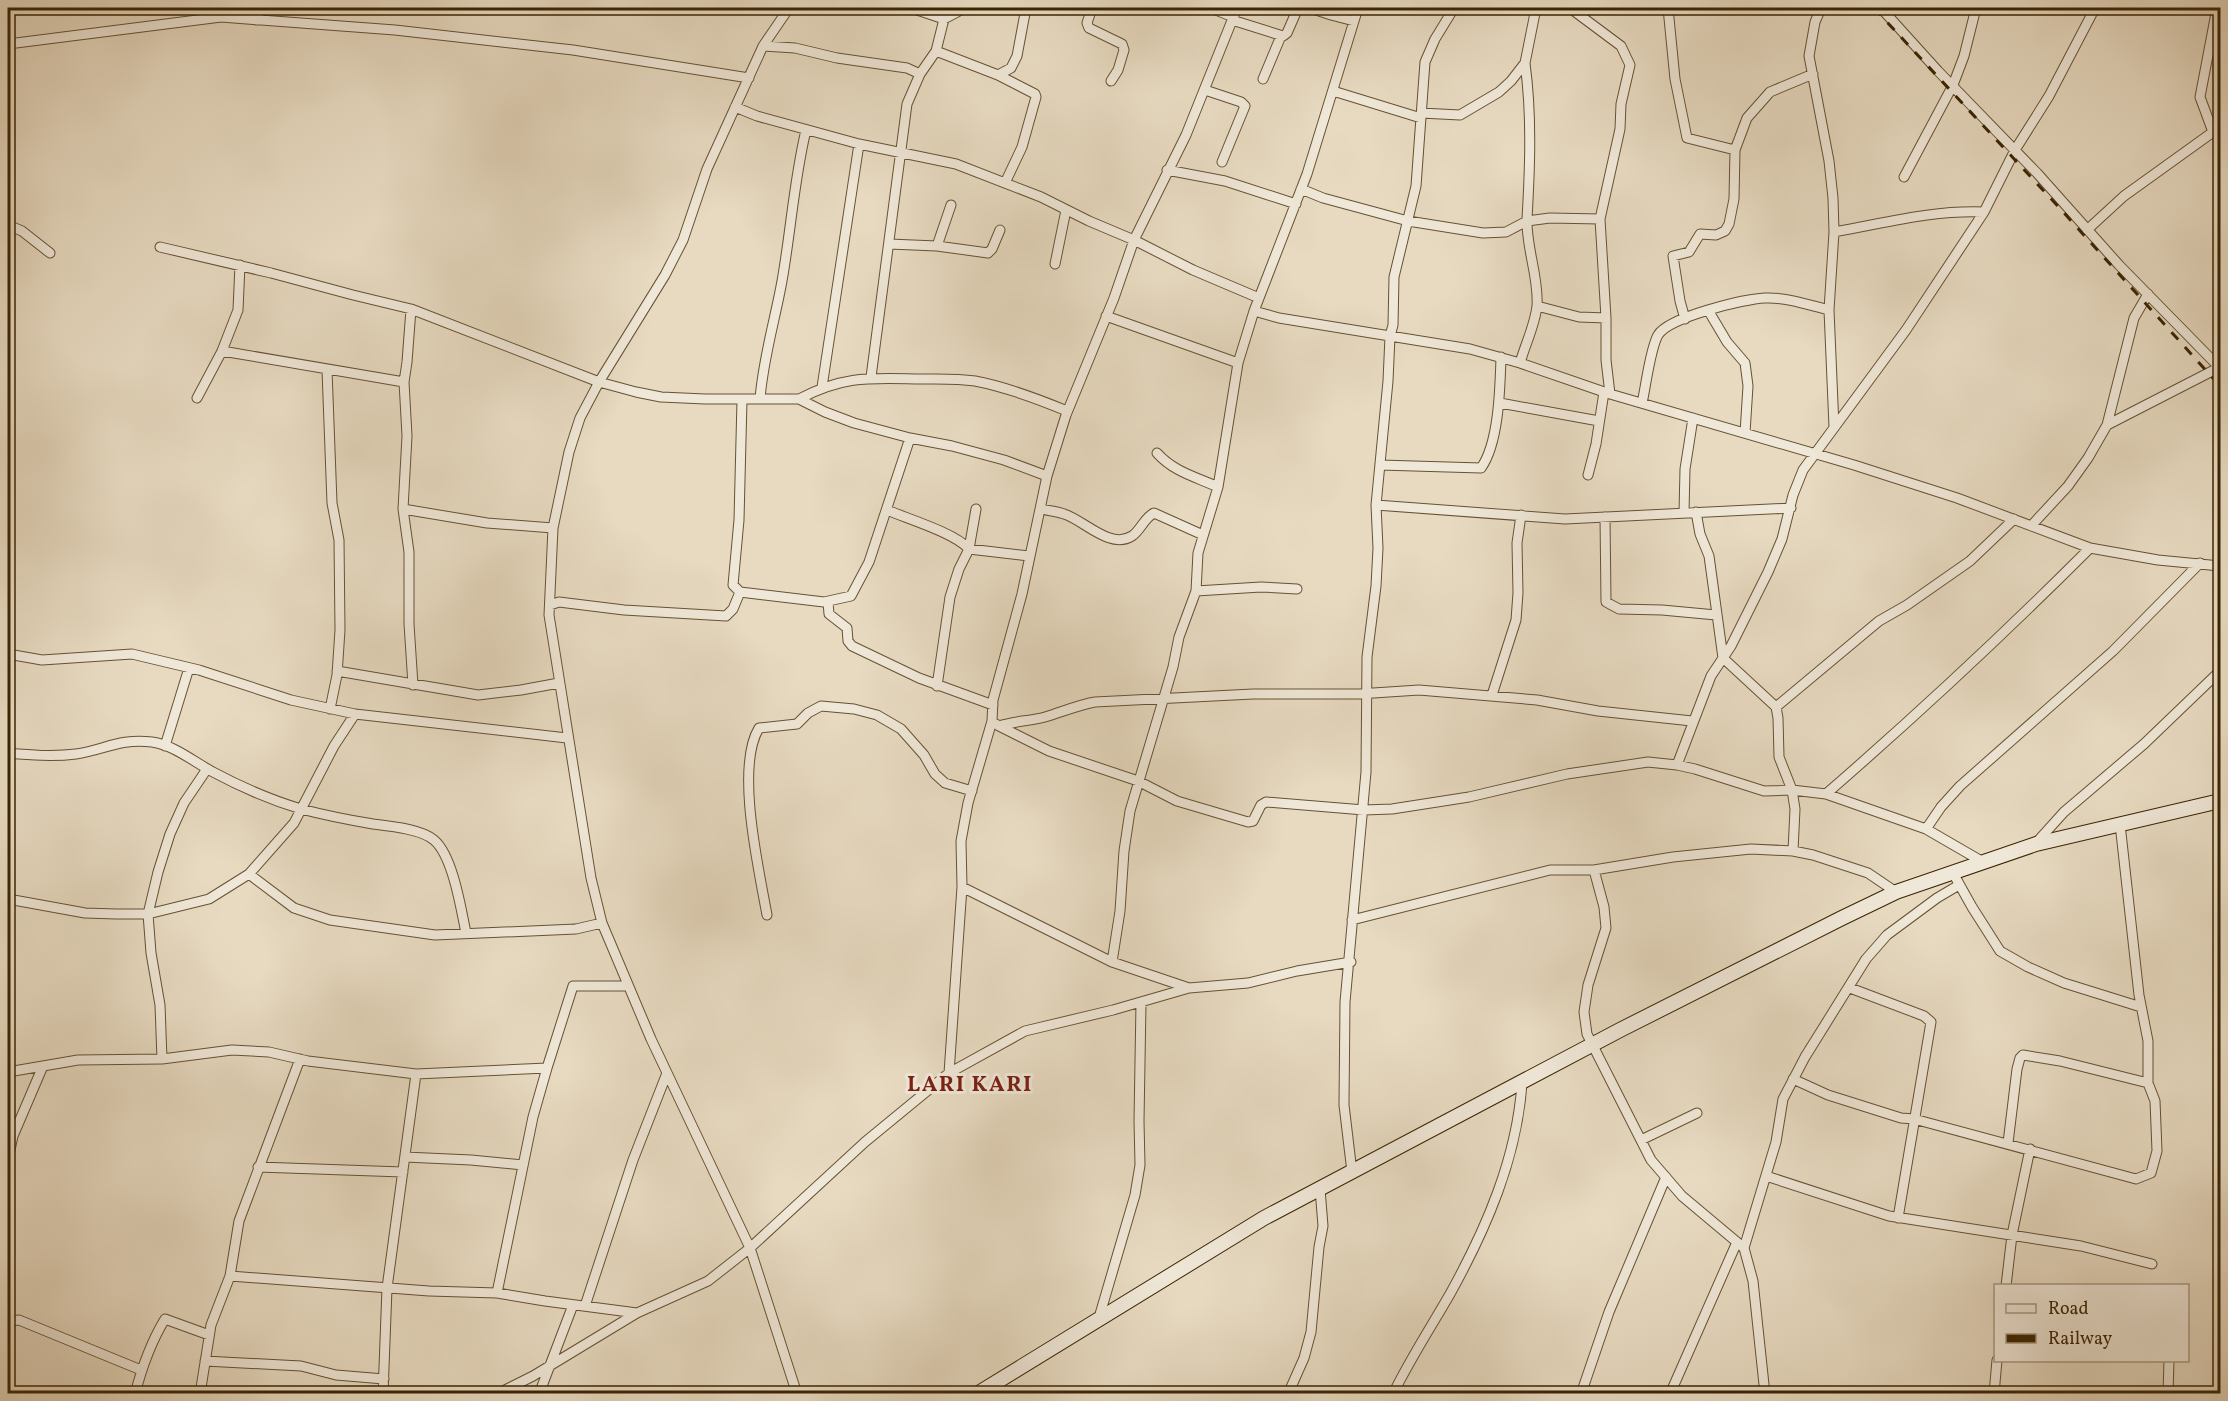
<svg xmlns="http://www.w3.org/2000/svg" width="2228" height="1401" font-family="Vollkorn,serif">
	<rect width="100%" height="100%" fill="#e7dac1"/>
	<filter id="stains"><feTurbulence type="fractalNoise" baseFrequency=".00333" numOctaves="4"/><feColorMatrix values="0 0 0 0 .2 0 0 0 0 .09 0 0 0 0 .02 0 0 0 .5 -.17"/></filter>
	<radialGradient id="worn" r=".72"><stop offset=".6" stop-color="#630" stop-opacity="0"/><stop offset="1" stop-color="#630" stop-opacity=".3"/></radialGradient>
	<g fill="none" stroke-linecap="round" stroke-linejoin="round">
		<g stroke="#665232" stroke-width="11">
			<path id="street" d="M789,8L763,46L707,169L683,240L665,275L599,382L580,418L569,452L553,528L549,615L591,878L602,923L651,1039L750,1248L797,1394
				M911,8L944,19
				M1092,8L1087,23L1089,28L1122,44L1124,50L1118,70L1111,81
				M1211,8L1233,17
				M1310,8L1331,15L1354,21
				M1570,8L1621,46L1630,65L1621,104L1620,129L1600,219L1606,318V360L1610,394
				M1668,8L1675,79L1687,138L1735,150
				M1821,8L1815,22L1809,56L1829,161L1833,198L1834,232L1829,310L1834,427
				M1881,8L1938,71L2037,173L2119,265L2220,368
				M256,20L262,8
				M1232,20L1283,36L1287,33L1298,8
				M8,44L221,17L395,30L573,50L749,78
				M763,46L795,48L837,58L907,68L920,74
				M936,51L998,75L1035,94L1036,97L1022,147L1005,183
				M998,75L1011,68L1017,56L1026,8
				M1263,79L1281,36
				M1205,90L1241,102L1245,106L1222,162
				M1333,91L1421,118
				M735,107L757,116L859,144L956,164L1041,197L1089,221L1134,240L1193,270L1259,298
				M1421,113L1460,115L1499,92L1511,81L1525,63L1536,8
				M1167,170L1225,181L1296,204
				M1904,177L1953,85L1964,56L1976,8
				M1301,189L1323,198L1408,221L1483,233L1506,232L1527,221L1550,218L1600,219
				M8,225L22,231L50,253
				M2087,230L2124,196L2213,132L2200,97L2217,8
				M1834,232C1886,223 1931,210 1984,212
				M889,244L937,246L988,253L992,249L1000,230
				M937,246L951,205
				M160,247L271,273L353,295L411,309L599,382L636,392L661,397L705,399H799L825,412L854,423L910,438L952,446L1004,460L1047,476
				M1055,264L1066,210
				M1537,306L1579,317L1606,318
				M411,309L407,362L404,382L407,436L403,509L409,552V624L413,685
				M1708,310L1727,342L1745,363L1748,386L1745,433
				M1254,311L1279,318L1470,349L1520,363L1610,394L1854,465L1957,498L2090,548L2158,560L2220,566
				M1106,316L1238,363
				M1685,319L1680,301L1673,256L1689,252L1700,234L1716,235L1725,231L1729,224L1734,199L1735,150L1747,118L1770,92L1813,74
				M222,351L404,382
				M1520,363C1525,345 1535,325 1537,306C1539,277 1526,248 1527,219C1530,167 1532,115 1525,63
				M327,370L332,503L339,540L340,630L337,675L330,709
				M871,377L907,104L920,74L936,51L944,19L965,8
				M822,387L859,144
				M197,398L222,351L238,310L240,265
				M760,399C763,359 775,320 782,281C791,230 794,180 806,130
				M799,399C843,376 868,378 915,379C935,379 956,378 975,381C1007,387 1038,399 1067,411
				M742,400L739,520L733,585L740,592L824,602L851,596L869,562L910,438
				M1500,403L1599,421
				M1642,403C1646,386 1650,349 1658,335C1669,317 1744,299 1765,298C1786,297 1809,305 1829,310
				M2107,425L2220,367
				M1157,453C1174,472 1196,477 1218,487
				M1380,465L1481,468C1499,443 1500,388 1501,357
				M1588,475L1596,444L1604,392
				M1376,505L1565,519L1791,508
				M403,509L487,523L553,528
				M1041,509C1049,511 1057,511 1064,514C1084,520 1110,550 1132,536C1141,530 1144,518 1154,513L1203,535
				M887,510C908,519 955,533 969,549L1029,556
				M1696,512L1700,534L1709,556L1723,658L1776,707L1778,718L1779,757L1792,790L1795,809L1793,851
				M1684,513L1685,469L1693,418
				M1605,517L1606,602L1619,609L1662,610L1716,615
				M2031,526L2068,486L2088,458L2107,425L2134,318L2148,294
				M1196,591L1261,587L1297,589
				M828,602L829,614L847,628L848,641L852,646L919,678L993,705
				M550,605L559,602L624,610L726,616L733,609L740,592
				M8,654L42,660L132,654L199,670L291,700L355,714L567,738
				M337,671L478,695L521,690L559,683
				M937,686L950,597L959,569L969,549L976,509
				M1492,695L1516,620L1518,593L1517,543L1521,515
				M1776,707L1879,621L1907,605L1970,561L2014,519
				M996,724L999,726C1015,721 1030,721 1045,717C1062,712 1078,705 1095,702L1253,694H1358L1419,690L1537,700L1598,711L1692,721
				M999,726L1049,751L1138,781L1177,801L1248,822L1253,821L1261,805L1266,802L1364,810L1392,809L1469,797L1567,774L1648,762L1677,765L1695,769L1764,791L1792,790L1826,794L1926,829L1983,862
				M165,746L189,668
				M8,753C30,755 53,757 76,754C104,750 120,738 152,742C174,745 194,762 213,772C241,787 271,800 301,809C324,815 349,820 373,824C389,826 421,829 434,840C453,856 461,909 466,933
				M1677,765L1711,676L1731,646L1768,572L1782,539L1793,495L1803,470L1906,330L1984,212L2015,150L2049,96L2095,8
				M1826,794C1917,715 2005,633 2090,548
				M1926,829L1941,807L1960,786L2113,651L2200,563
				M2036,843L2064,812L2144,744L2220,671
				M1594,870L1604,907L1606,928L1588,985L1584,1012L1587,1034L1651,1160L1682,1196L1744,1248L1753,1281L1765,1394
				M1953,873L1972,907L2000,951L2028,967L2064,983L2141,1007
				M249,874L294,908L330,920L435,935L576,929L602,923
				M962,887L1112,962L1189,988
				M8,899L85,913L116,914H148L209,899L249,874L294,823L334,746L355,714
				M767,915C759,870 735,767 759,728L797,724L808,713L821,706L854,709L877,715L901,729L924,755L935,774L945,783L972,791
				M1352,920L1550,870H1594L1673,857L1751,849L1793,851L1813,855L1868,873L1896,892
				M1112,962L1120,911L1124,851L1130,811L1173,667L1179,637L1196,591L1198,553L1218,487L1238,363L1254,311L1307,174L1358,8
				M1850,988L1924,1016L1931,1022L1898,1218
				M162,1059L160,1005L151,953L148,914L158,872L170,834L184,803L207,769
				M8,1072L78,1060L162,1059L232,1050L269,1052L308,1061L416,1074L547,1068
				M949,1073L962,887L961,841L968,803L992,721L993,700L1022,594L1047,476L1066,415L1114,298L1134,240L1186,135L1237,8
				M1793,1079L1828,1095L1901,1118L1914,1119L2136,1179L2151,1173L2157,1151L2155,1101L2148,1083V1041L2139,995L2120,824
				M1641,1140L1697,1113
				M2008,1143L2017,1069L2020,1058L2023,1055L2060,1061L2148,1083
				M405,1157L471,1160L523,1165
				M8,1159L13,1136L43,1066
				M258,1167L403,1172
				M1352,1172L1344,1105L1345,1002L1366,772L1367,657L1376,586L1378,548L1376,505L1388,381L1390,336L1393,325L1394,277L1416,186L1425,62L1435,39L1454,8
				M1766,1176L1889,1216L2081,1246L2152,1264
				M1744,1248L1776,1142L1783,1099L1805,1057L1866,959L1887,935L1937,898L1959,885
				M230,1276L429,1291L497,1293L545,1301L637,1313
				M2006,1286L2012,1235L2030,1149
				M497,1293L533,1117L547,1068L573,986H628
				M585,1306L633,1160L667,1073
				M8,1321L19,1320L141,1370
				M1098,1321L1135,1195L1140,1165L1139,1121L1141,1003
				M205,1361L301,1366L336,1375L384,1379
				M135,1394C142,1367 151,1342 165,1319L209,1335
				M200,1394L211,1325L230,1276L239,1221L300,1059
				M383,1394L387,1288L416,1074
				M497,1394L533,1376L637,1313L708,1281L750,1248L865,1142L949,1073L1025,1031L1113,1010L1189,988L1248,983L1297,971L1351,962
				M539,1394L573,1305
				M1288,1394L1304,1358L1311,1332L1319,1247L1323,1226L1320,1189
				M1393,1394C1410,1359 1431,1327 1450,1294C1486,1229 1517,1158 1522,1083
				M1581,1394L1609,1312L1666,1177
				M1670,1394L1737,1242
				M1994,1394L1997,1360
				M2168,1394L2169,1360"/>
		</g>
		<g stroke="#3b2402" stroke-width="16">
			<path id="secondary" d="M977,1394L1264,1218L1620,1030L1842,918L1896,892L2036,844L2220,801"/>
		</g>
		<use href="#street" stroke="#efe7d7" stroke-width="9"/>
		<use href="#secondary" stroke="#efe7d7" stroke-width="14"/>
		<path stroke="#3b2402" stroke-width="3" stroke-dasharray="10 10" stroke-linecap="butt" d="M1874,8L2055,203L2220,386"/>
	</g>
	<g text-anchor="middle" stroke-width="6" stroke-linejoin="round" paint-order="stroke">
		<g font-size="22" font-weight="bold" letter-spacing="1.5" fill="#7a1f14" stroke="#efe7d7">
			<text x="970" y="1091">LARI KARI</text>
		</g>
	</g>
	<rect width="2228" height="1401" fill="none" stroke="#e7dac1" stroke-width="30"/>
	<rect x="9" y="9" width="2210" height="1383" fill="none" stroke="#3b2402" stroke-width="3"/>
	<rect x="15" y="15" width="2198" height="1371" fill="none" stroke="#3b2402" stroke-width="1.5"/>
	<rect x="1994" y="1284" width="195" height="78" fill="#efe7d7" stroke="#a79982" stroke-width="1.5"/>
	<rect x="2006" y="1304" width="30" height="9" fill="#efe7d7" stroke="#a79982" stroke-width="1.5"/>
	<text x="2048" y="1314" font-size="18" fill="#3b2402">Road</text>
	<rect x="2006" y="1334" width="30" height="9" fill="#3b2402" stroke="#a79982" stroke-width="1.5"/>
	<text x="2048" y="1344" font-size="18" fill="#3b2402">Railway</text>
	<rect width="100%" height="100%" filter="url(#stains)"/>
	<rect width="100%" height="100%" fill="url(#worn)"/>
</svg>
